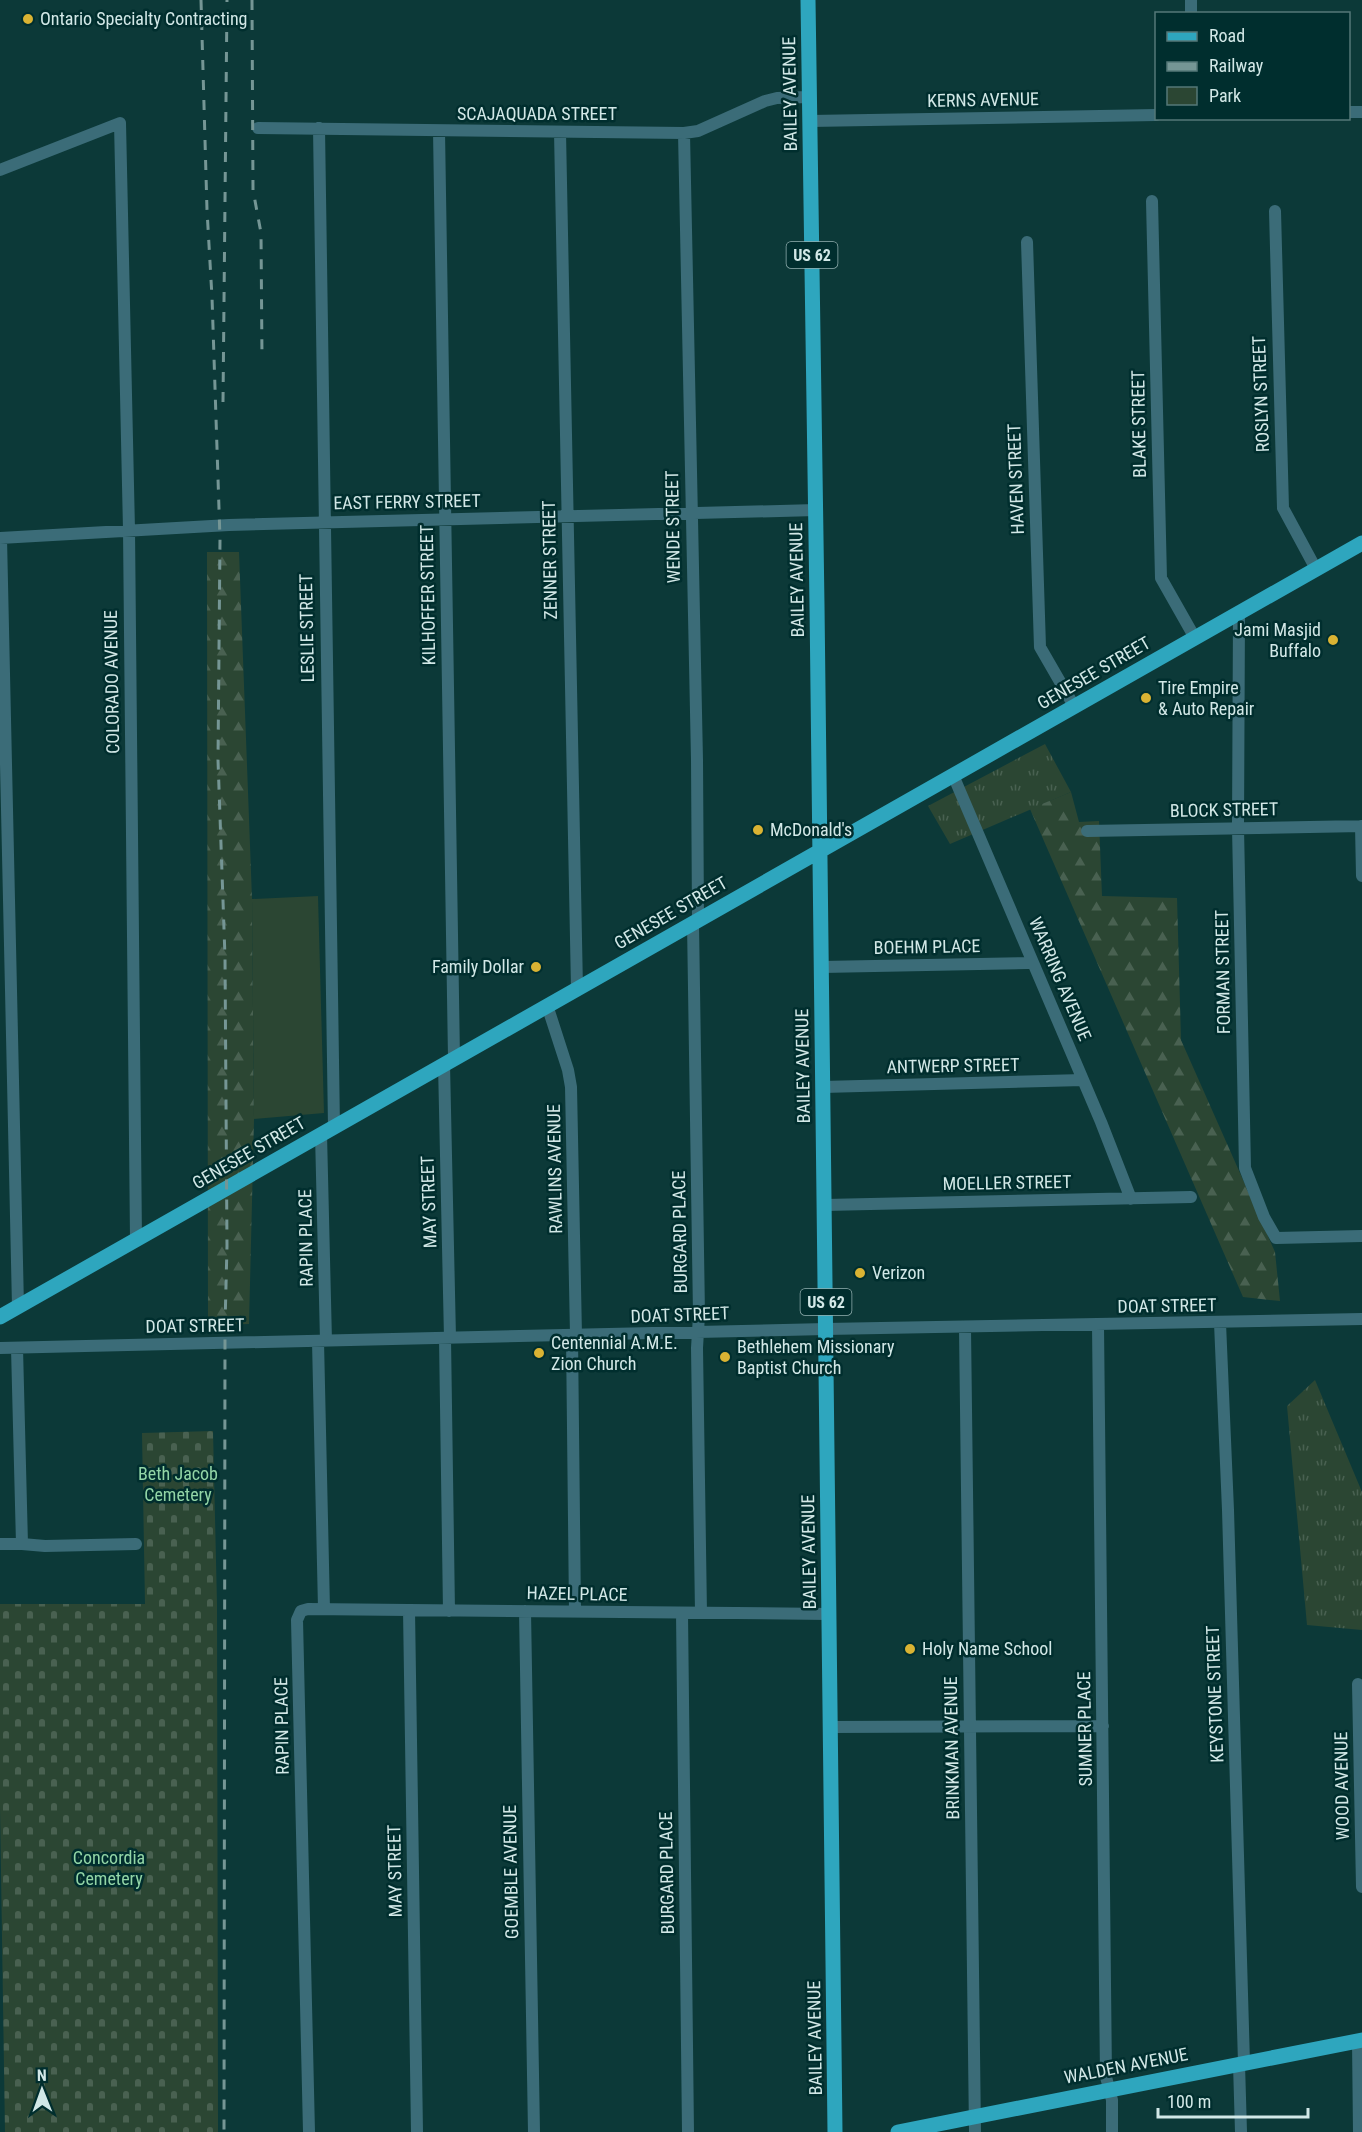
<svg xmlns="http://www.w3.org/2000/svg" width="1362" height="2132" font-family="'Roboto Condensed',sans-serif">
	<defs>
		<pattern id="grass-tufts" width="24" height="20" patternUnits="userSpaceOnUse" patternTransform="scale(1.5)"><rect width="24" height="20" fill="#2b4633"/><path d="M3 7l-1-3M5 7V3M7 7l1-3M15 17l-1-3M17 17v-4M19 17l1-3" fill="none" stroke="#496151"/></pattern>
		<pattern id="forest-firs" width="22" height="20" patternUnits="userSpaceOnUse" patternTransform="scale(1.5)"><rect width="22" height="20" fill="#2b4633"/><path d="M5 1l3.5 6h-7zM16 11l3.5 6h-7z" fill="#496151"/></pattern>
		<pattern id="cemetery-stones" width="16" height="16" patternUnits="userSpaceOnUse" patternTransform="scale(1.5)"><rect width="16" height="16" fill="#2b4633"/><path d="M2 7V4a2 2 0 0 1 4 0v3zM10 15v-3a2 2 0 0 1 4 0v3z" fill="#496151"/></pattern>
	</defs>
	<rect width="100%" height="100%" fill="#0c3938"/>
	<path fill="url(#grass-tufts)" d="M1045,744L1071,792L950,844L928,806Z
		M1315,1380L1362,1492V1630L1307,1625L1287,1406Z"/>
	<path fill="url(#forest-firs)" d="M207,552H239L252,899L254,1119L249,1324L208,1325Z
		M1071,792L1079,822L1099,821L1102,896L1177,898L1181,1040L1275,1252L1280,1301L1243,1297L1030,809Z"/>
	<path fill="url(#cemetery-stones)" d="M213,1431L217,1604L218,2132H5L0,1806V1604H145L142,1433Z"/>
	<path fill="#2b4633" d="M318,896L324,1113L254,1119L252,899Z"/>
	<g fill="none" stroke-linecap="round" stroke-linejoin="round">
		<path stroke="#3b6c78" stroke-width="12" d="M1191,0V14
			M1348,112H1362
			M810,121L1156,115
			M258,128L684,133L698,131L765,101L777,98L809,97
			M319,128L334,1127
			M439,131L454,1058
			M560,132L577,989
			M684,133L697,760L698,920
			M0,170L120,123L129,530L136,1240
			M1152,201L1161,578L1195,638
			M1275,211L1283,508L1316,569
			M1027,242L1040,647L1074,706
			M0,538L229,525L816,510
			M1,538L18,1307
			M1239,613L1238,828L1245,1168L1264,1217L1276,1238L1362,1236
			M953,775L1101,1122L1131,1199
			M1361,826L1362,876
			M1087,831L1362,826
			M693,923L699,1315L697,1348L701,1613
			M822,967L1028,963L1032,962
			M547,1005L568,1070L571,1087L576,1335
			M444,1064L450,1338
			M823,1087L1083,1080
			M321,1134L326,1341
			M825,1205L1191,1197
			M1220,1323L1228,1510L1244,2063
			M1098,1325L1106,2077L1112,2100V2132
			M965,1328L975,2132
			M572,1336L575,1612
			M445,1338L449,1611
			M318,1341L324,1609
			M0,1348L826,1329L1362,1319
			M17,1348L22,1544
			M0,1544H22L45,1546L136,1544
			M409,1610L417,2132
			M525,1611L534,2132
			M682,1613L688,2132
			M1358,1684L1362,1887
			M831,1727L1103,1726
			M1358,2041L1359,2132
			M1239,2064L1241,2132
			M309,2132L297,1620L301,1611L308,1609L830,1614"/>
		<path stroke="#2ea6be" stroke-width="15" d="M808,0L817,605L835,2132
			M0,1317L1362,543
			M898,2132L1362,2040"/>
		<path stroke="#759695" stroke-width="3" stroke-dasharray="10 10" stroke-linecap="butt" d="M201,0L207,210L212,297L220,539L218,760L225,957L227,1246L225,1325L224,2132
			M252,0L253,190L261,233L262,358
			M223,402L227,0"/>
	</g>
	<g fill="#dab333" stroke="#002e2e" stroke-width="2">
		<circle cx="28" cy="19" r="6"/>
		<circle cx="1333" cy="640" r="6"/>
		<circle cx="1146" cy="698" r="6"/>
		<circle cx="758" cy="830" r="6"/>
		<circle cx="536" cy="967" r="6"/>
		<circle cx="860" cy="1273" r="6"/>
		<circle cx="539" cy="1353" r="6"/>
		<circle cx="725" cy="1357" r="6"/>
		<circle cx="910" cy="1649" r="6"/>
	</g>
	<g text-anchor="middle" stroke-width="5" stroke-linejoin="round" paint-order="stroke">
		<g fill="#002e2e" stroke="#93b0b0" stroke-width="1.5">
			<rect x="786.5" y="242" width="51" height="26" rx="4.5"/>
			<rect x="800.5" y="1289" width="51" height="26" rx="4.5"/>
		</g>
		<g font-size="16" font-weight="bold" fill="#d2e8e7">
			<text x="812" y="261">US 62</text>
			<text x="826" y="1308">US 62</text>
		</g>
		<g font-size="18" fill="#d2e8e7" stroke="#002e2e" text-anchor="start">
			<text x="40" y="25">Ontario Specialty Contracting</text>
			<text x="1321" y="636" text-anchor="end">Jami Masjid<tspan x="1321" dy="21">Buffalo</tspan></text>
			<text x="1158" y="694">Tire Empire<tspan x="1158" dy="21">&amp; Auto Repair</tspan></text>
			<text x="770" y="836">McDonald's</text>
			<text x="524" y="973" text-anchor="end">Family Dollar</text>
			<text x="872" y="1279">Verizon</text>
			<text x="551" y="1349">Centennial A.M.E.<tspan x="551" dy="21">Zion Church</tspan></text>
			<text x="737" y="1353">Bethlehem Missionary<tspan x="737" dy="21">Baptist Church</tspan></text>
			<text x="922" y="1655">Holy Name School</text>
		</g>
		<g font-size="18" fill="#d2e8e7" stroke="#002e2e">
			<text transform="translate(790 94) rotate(-91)" y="6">BAILEY AVENUE</text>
			<text transform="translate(983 100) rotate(-1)" y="6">KERNS AVENUE</text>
			<text x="537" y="120">SCAJAQUADA STREET</text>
			<text transform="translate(1261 394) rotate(-92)" y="6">ROSLYN STREET</text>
			<text transform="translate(1139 424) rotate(-91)" y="6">BLAKE STREET</text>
			<text transform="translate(1016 479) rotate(-92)" y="6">HAVEN STREET</text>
			<text transform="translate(407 502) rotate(-1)" y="6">EAST FERRY STREET</text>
			<text transform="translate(673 527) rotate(-91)" y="6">WENDE STREET</text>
			<text transform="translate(550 560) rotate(-91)" y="6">ZENNER STREET</text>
			<text transform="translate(797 580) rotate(-91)" y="6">BAILEY AVENUE</text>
			<text transform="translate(428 595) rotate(-91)" y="6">KILHOFFER STREET</text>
			<text transform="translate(307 628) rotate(-91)" y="6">LESLIE STREET</text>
			<text transform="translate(1094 673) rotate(-30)" y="6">GENESEE STREET</text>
			<text transform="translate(112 682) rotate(-91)" y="6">COLORADO AVENUE</text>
			<text transform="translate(1224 810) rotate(-1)" y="6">BLOCK STREET</text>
			<text transform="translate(671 913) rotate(-30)" y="6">GENESEE STREET</text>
			<text transform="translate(927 947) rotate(-1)" y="6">BOEHM PLACE</text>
			<text transform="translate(1223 972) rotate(-91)" y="6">FORMAN STREET</text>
			<text transform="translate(1060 979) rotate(67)" y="6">WARRING AVENUE</text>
			<text transform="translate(803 1066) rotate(-91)" y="6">BAILEY AVENUE</text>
			<text transform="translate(953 1066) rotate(-1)" y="6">ANTWERP STREET</text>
			<text transform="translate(249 1153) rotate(-30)" y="6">GENESEE STREET</text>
			<text transform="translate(555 1169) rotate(-91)" y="6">RAWLINS AVENUE</text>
			<text transform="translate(1007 1183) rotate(-1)" y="6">MOELLER STREET</text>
			<text transform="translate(429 1202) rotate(-92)" y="6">MAY STREET</text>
			<text transform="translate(680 1232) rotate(-91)" y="6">BURGARD PLACE</text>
			<text transform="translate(306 1238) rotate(-91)" y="6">RAPIN PLACE</text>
			<text transform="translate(1167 1306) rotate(-1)" y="6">DOAT STREET</text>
			<text transform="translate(680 1315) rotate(-2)" y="6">DOAT STREET</text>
			<text transform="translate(195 1326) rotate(-1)" y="6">DOAT STREET</text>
			<text transform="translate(809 1552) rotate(-91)" y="6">BAILEY AVENUE</text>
			<text transform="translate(577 1594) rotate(1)" y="6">HAZEL PLACE</text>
			<text transform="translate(1215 1694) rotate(-92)" y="6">KEYSTONE STREET</text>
			<text transform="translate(282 1726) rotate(-91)" y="6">RAPIN PLACE</text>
			<text transform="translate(1085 1729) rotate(-91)" y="6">SUMNER PLACE</text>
			<text transform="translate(952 1748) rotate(-91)" y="6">BRINKMAN AVENUE</text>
			<text transform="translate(1342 1786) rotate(-91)" y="6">WOOD AVENUE</text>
			<text transform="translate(395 1871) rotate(-91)" y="6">MAY STREET</text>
			<text transform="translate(511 1872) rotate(-91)" y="6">GOEMBLE AVENUE</text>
			<text transform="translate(667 1873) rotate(-91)" y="6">BURGARD PLACE</text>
			<text transform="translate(815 2038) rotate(-91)" y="6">BAILEY AVENUE</text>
			<text transform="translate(1126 2066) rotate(-11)" y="6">WALDEN AVENUE</text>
		</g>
		<g font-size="18" fill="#92d5a6" stroke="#002e2e">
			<text x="178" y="1480">Beth Jacob<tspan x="178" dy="21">Cemetery</tspan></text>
			<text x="109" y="1864">Concordia<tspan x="109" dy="21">Cemetery</tspan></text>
		</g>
	</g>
	<rect x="1155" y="12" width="195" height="108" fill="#002e2e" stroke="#547878" stroke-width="1.5"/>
	<rect x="1167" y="32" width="30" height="9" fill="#2ea6be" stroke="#547878" stroke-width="1.5"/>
	<text x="1209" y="42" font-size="18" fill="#d2e8e7">Road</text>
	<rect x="1167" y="62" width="30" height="9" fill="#759695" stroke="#547878" stroke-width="1.5"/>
	<text x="1209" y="72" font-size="18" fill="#d2e8e7">Railway</text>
	<rect x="1167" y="87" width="30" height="18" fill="#2b4633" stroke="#547878" stroke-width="1.5"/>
	<text x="1209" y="102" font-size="18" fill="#d2e8e7">Park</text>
	<g transform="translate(42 2090) rotate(359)" stroke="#002e2e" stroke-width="4.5" paint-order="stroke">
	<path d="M0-4.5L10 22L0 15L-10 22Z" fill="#d2e8e7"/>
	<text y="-9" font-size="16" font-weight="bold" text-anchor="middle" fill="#d2e8e7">N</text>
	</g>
	<path d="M1158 2108v9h150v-9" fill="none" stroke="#d2e8e7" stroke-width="3"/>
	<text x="1167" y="2108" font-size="18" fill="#d2e8e7" stroke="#002e2e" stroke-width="4.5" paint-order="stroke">100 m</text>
</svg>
